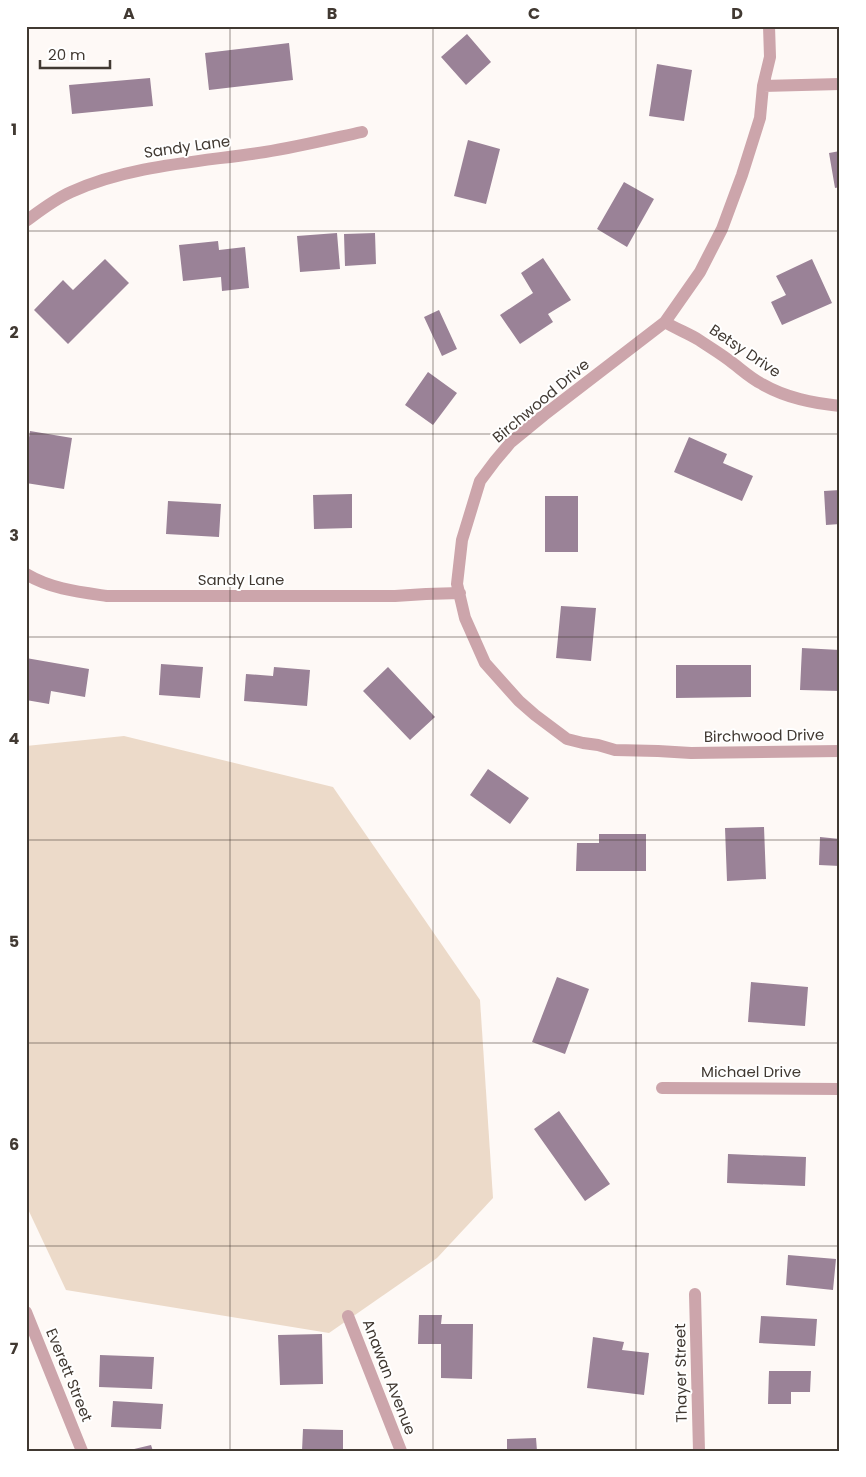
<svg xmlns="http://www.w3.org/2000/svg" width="866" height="1477" font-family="Poppins,sans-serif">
	<rect width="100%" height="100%" fill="#fef9f6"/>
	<path fill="#ecdac9" d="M124,736L333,787L480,1000L493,1198L437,1258L329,1333L66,1290L26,1205V746Z"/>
	<path fill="#9a8297" d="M467,34L491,62L466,85L441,57Z
		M289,43L293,80L209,90L205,53Z
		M657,64L692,70L684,121L649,116Z
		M150,78L153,106L72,114L69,85Z
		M468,140L500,149L486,204L454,196Z
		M840,151V187L835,188L829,153Z
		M624,182L654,199L627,247L597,229Z
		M337,233L340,269L300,272L297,236Z
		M375,233L376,264L345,266L344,234Z
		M218,241L219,250L245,247L249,288L222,291L221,277L183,281L179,245Z
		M543,258L571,300L548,314L553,322L520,344L500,315L533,293L521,273Z
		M105,259L129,283L68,344L34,310L63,280L73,290Z
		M812,259L832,303L782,325L771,302L786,295L776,276Z
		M439,310L457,349L442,356L424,317Z
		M428,372L457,393L433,425L405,405Z
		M30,431L72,438L64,489L26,483V458Z
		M689,437L727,454L723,463L753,476L742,501L674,472Z
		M840,490V524L826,525L824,491Z
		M352,494V528L314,529L313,495Z
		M545,496H578V552H545Z
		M168,501L221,504L219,537L166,534Z
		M561,606L596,608L591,661L556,658Z
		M802,648L840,650V691L800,690Z
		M26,658L89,669L85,697L51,691L49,704L26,700Z
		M161,664L203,667L200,698L159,695Z
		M676,665H751V697L676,698Z
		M274,667L310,670L307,706L244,701L246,674L273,676Z
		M388,667L435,717L410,740L363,691Z
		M488,769L529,798L510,824L470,795Z
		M764,827L766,879L727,881L725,828Z
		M599,834H646V871H576L577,843H599Z
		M820,837L840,839V866L819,865Z
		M557,977L589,989L565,1054L532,1042Z
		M751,982L808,987L805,1026L748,1022Z
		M559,1111L610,1184L585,1201L534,1129Z
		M728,1154L806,1157L805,1186L727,1183Z
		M788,1255L836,1259L833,1290L786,1285Z
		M419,1315H442L441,1324H473L472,1379L441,1378V1344H418Z
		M761,1316L817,1319L815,1346L759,1343Z
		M322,1334L323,1384L280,1385L278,1335Z
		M593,1337L624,1342L622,1350L649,1353L644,1395L587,1388Z
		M100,1355L154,1357L152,1389L99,1387Z
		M769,1371H811L810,1392H791V1404H768Z
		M113,1401L163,1404L161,1429L111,1427Z
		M303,1429L343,1430V1451H302Z
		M536,1438L537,1451H507V1439Z
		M151,1445L153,1451H130V1450Z"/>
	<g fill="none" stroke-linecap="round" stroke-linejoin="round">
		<path stroke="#cca5ab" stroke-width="12" d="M769,26L770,57L763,86L760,118L742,175L722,229L700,272L665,322L544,415L511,442L495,461L480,481L462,540L457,584L465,618L485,663L519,701L535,715L567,739L583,743L598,745L615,750L658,751L691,753L840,751
			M763,86L840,84
			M26,221C41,210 55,199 71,192C131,165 200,162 265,152C297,147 330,139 362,132
			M665,322C676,329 688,333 699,340C711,348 723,355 734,364C743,371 752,379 762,384C786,398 813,403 840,406
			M26,574C51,589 79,592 107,596H395L426,594L460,593
			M662,1088L840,1089
			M695,1294L699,1451
			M26,1312L82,1451
			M348,1316L401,1451"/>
	</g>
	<path fill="none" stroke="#413932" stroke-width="1" stroke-opacity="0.55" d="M230,26V1451M433,26V1451M636,26V1451M26,231H840M26,434H840M26,637H840M26,840H840M26,1043H840M26,1246H840"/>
	<g text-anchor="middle" stroke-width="4" stroke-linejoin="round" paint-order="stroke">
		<g font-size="15" fill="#413932" stroke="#fff">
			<text transform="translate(187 147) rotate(-8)" y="5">Sandy Lane</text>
			<text transform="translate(745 351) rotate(34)" y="5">Betsy Drive</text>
			<text transform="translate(541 401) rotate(-40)" y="5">Birchwood Drive</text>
			<text x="241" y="585">Sandy Lane</text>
			<text transform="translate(764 736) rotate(-1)" y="5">Birchwood Drive</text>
			<text x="751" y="1077">Michael Drive</text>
			<text transform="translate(681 1373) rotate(-91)" y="5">Thayer Street</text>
			<text transform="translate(69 1375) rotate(68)" y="5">Everett Street</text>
			<text transform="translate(389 1377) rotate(69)" y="5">Anawan Avenue</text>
		</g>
	</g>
	<rect width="866" height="1477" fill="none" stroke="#ffffff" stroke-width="55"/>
	<path d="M40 60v8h70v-8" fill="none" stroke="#413932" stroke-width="2.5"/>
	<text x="48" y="60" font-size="15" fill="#413932" stroke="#ffffff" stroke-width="4" paint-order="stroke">20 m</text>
	<rect x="28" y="28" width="810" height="1422" fill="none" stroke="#413932" stroke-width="2"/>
	<g font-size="16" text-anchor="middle" font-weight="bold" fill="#413932">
		<text x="129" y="19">A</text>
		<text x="332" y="19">B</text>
		<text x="534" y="19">C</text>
		<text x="737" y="19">D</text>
		<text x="14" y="135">1</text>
		<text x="14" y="338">2</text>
		<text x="14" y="541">3</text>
		<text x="14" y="744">4</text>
		<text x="14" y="947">5</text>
		<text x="14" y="1150">6</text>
		<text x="14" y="1354">7</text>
	</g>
</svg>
